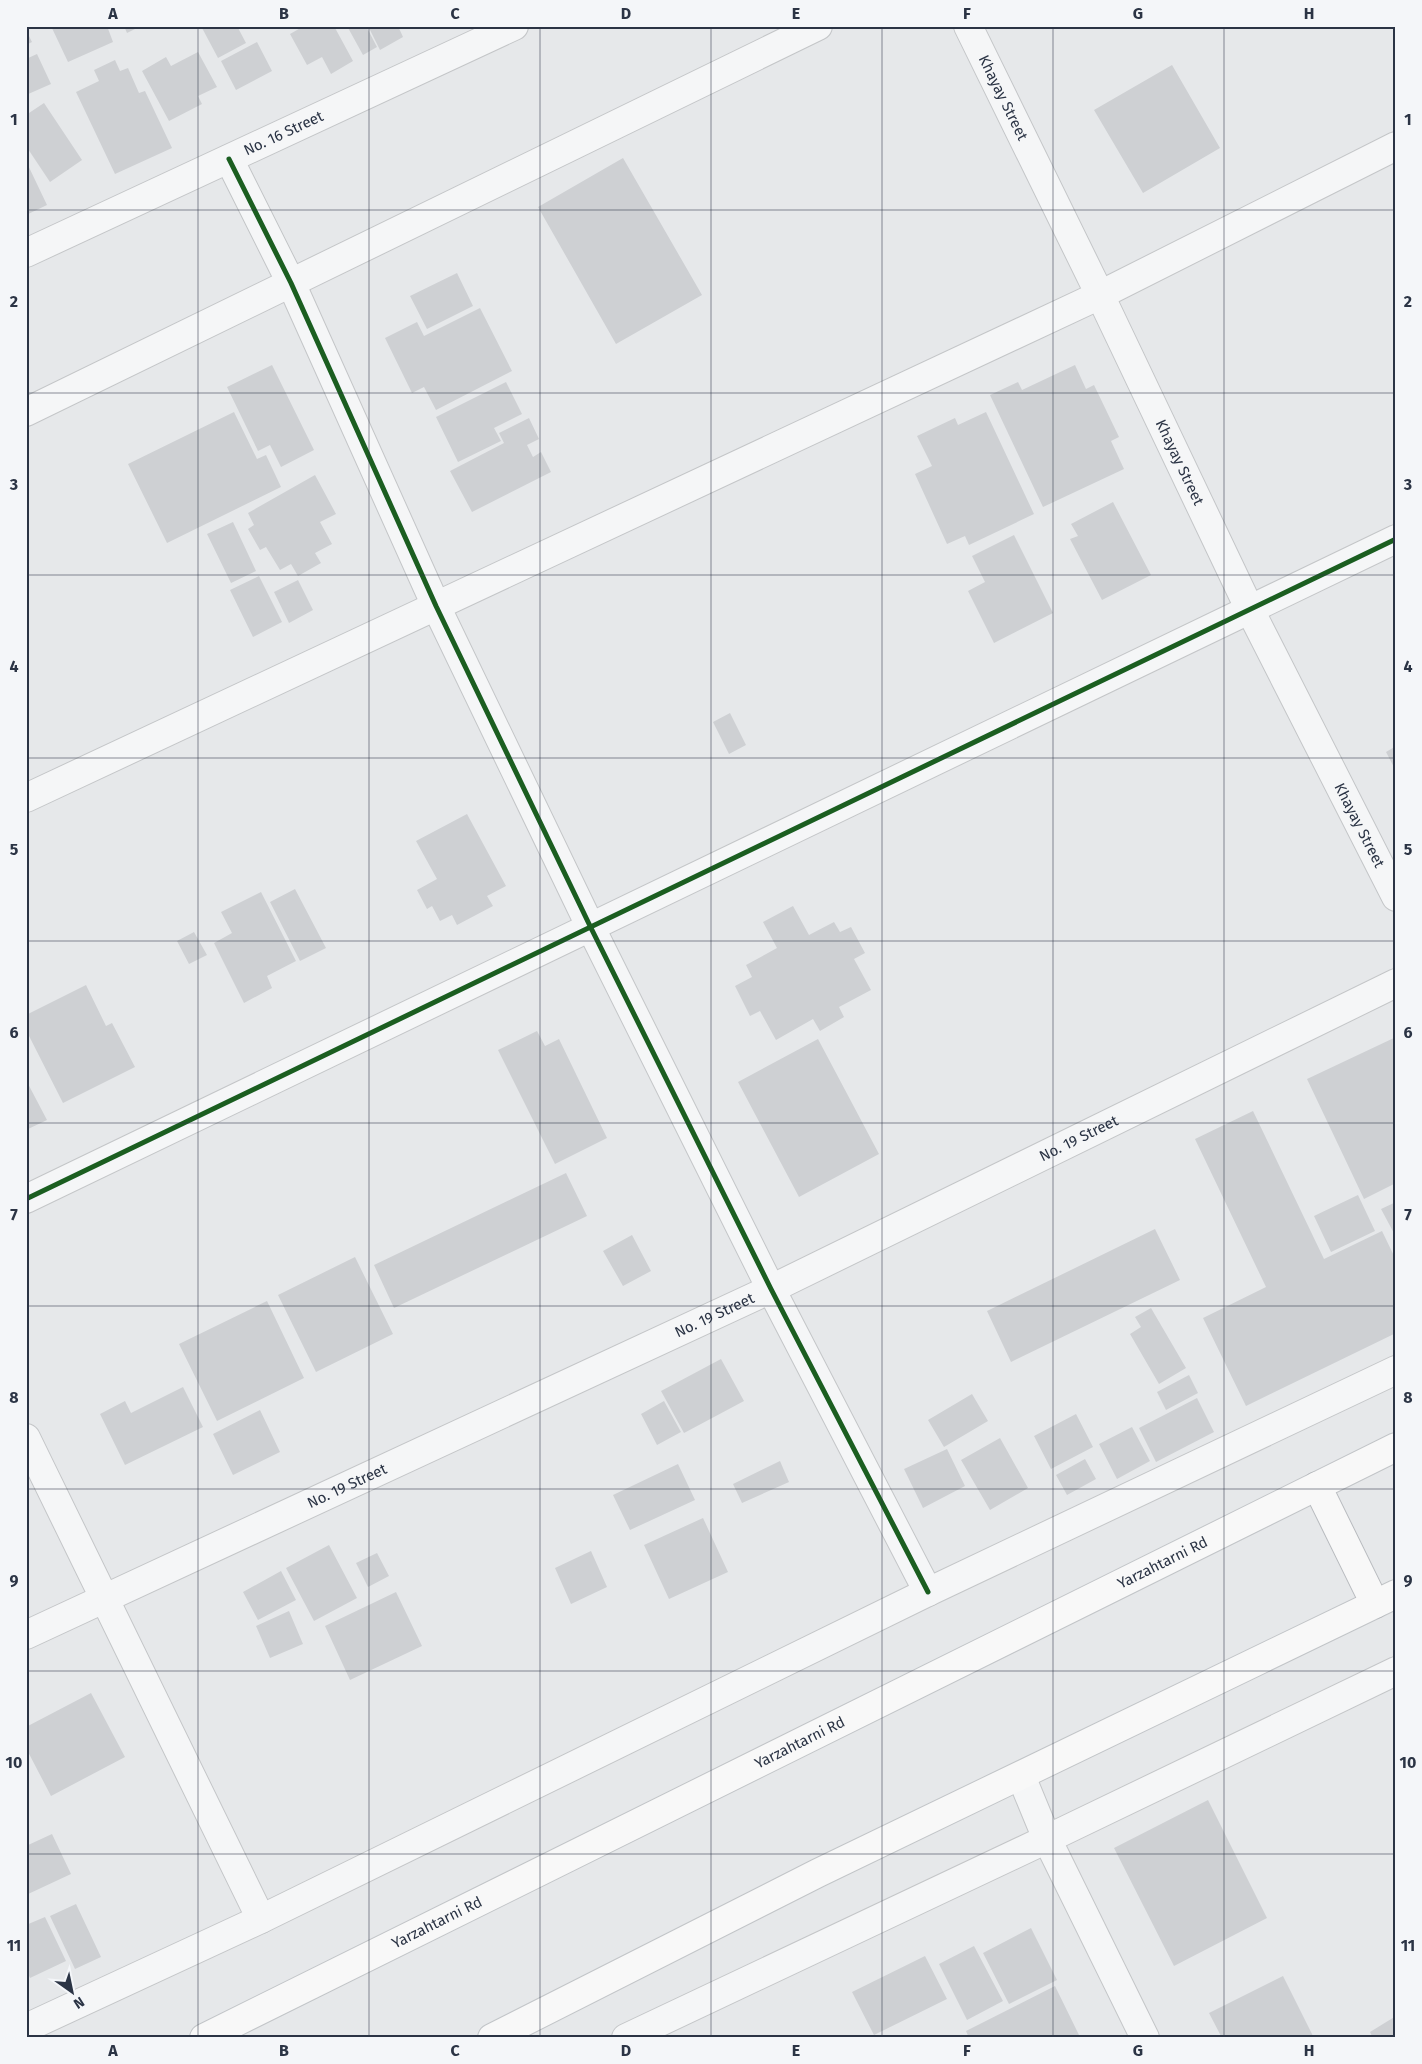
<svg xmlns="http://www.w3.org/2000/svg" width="1422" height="2064" font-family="'Fira Sans',sans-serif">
	<rect width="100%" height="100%" fill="#e6e8ea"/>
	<path fill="#ced0d3" d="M51,26H107L113,42L68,62Z
		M124,26H141L127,33Z
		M201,26H237L246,43L218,58Z
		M304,26H334L353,61L331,74L322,57L307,65L290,34Z
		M347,26H366L377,47L363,55Z
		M368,26H398L403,37L380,50Z
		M26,30L32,42L26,45Z
		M257,42L272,71L236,90L221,61Z
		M198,52L217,87L198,96L202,104L169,121L142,71L166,57L171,66Z
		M37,54L51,84L26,95V59Z
		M115,60L120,71L128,68L139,93L145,91L172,148L115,174L76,92L99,81L94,70Z
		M1172,65L1220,148L1143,193L1094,110Z
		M44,103L82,160L50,182L26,146V115Z
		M623,158L702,295L616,344L538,207Z
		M26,161L47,205L26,215Z
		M457,273L473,306L427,329L410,296Z
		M480,308L512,371L436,410L424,387L412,393L385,338L417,322L424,336Z
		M272,365L314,450L281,467L270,445L258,451L227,387Z
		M1075,365L1086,389L1094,385L1119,437L1111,441L1124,469L1043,507L990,395L1018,382L1022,390Z
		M506,382L522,414L494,428L501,441L458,462L436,417Z
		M234,412L257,459L266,455L281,487L167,543L128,464Z
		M986,412L1034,514L969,545L965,536L947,544L915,474L932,466L917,436L955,418L958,425Z
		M529,418L539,439L527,445L533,457L541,452L551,472L472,512L450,471L504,443L499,433Z
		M315,475L336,514L320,522L332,544L315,553L321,563L298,576L291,564L280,570L266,547L260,550L248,529L254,525L248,513Z
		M1113,502L1151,575L1102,600L1070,539L1078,536L1071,524Z
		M233,522L256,571L231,583L207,534Z
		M1014,535L1053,613L994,643L968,591L985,582L972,556Z
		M259,576L282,622L253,637L230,590Z
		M298,580L313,610L289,623L274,592Z
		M730,713L746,745L729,754L713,722Z
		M1396,746V771L1386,752Z
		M467,814L506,886L487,896L493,906L457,925L452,915L440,921L432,906L427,909L417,890L437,879L416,841Z
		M295,889L326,948L300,961L270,902Z
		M261,892L296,961L267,976L272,988L244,1003L214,943L232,933L221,912Z
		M793,906L809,935L834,922L840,932L851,927L865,953L854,959L871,990L839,1007L844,1017L820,1031L813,1019L776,1040L760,1011L750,1016L735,986L752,977L746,965L777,948L763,922Z
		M194,932L207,955L189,964L177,941Z
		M86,985L106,1026L112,1023L135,1067L63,1103L26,1030V1015Z
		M537,1031L545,1046L559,1039L607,1138L555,1164L498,1050Z
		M1396,1037V1183L1364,1199L1307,1079Z
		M818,1039L879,1154L799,1197L738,1082Z
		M26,1080L47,1120L26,1130Z
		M1253,1111L1324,1259L1382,1231L1396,1260V1333L1246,1406L1203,1318L1266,1287L1195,1139Z
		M566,1173L587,1216L394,1308L374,1265Z
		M1358,1195L1375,1231L1331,1252L1314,1216Z
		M1396,1202V1237L1381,1209Z
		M1155,1229L1180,1280L1011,1362L987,1311Z
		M632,1235L651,1271L623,1286L603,1251Z
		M355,1257L393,1334L316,1372L278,1295Z
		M267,1301L304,1378L217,1421L179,1344Z
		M1151,1308L1186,1368L1159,1384L1130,1334L1141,1327L1135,1317Z
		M721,1359L744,1401L684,1433L661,1391Z
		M1189,1375L1198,1393L1166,1410L1157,1392Z
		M183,1387L203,1427L125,1465L100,1414L125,1401L131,1413Z
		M972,1394L988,1421L944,1447L928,1420Z
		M1197,1398L1214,1432L1156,1462L1139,1428Z
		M664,1401L681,1432L657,1445L641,1414Z
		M260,1410L280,1452L233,1475L213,1434Z
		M1076,1414L1093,1447L1051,1469L1034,1436Z
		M1132,1427L1150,1461L1117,1479L1099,1444Z
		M1000,1438L1028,1488L990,1510L961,1460Z
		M947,1449L965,1486L923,1508L904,1469Z
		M1085,1459L1096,1479L1067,1495L1056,1475Z
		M780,1461L789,1482L742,1503L733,1484Z
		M678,1464L695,1500L630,1530L613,1495Z
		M703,1518L728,1572L669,1599L644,1545Z
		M329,1545L357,1598L314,1621L286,1568Z
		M591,1551L607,1587L571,1604L555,1568Z
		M377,1553L389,1576L368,1587L356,1563Z
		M281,1571L296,1600L258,1620L243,1592Z
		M396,1592L422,1646L350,1680L325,1626Z
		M289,1611L303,1644L270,1658L256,1626Z
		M91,1693L125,1757L51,1796L26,1748V1727Z
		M1208,1800L1267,1918L1174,1966L1114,1848Z
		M52,1834L71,1874L26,1895V1846Z
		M76,1904L101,1957L75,1969L50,1916Z
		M45,1917L66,1961L30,1978L26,1969V1925Z
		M1031,1928L1057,1980L1009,2004L983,1953Z
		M974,1946L1003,2001L967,2020L939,1964Z
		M925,1956L947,1999L874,2035L852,1992Z
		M1283,1976L1314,2038H1222L1209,2013Z
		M1055,1986L1079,2035L1073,2038H969L966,2031Z
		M1396,2016V2038H1373L1370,2032Z"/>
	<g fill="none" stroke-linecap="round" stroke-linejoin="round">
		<g stroke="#c4c6c8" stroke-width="30">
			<g id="minor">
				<path id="s1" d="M968,26L1100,295L1250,610L1396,897"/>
				<path d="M229,159L291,283L436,606L591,928L771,1289L928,1592"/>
				<path id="s2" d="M26,253L514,26"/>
				<path d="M26,412L818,26"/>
				<path d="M26,798L1100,295L1396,146"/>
				<path d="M26,1199L1396,539"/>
				<path d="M26,1438L261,1919"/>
				<path id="s3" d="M26,1635L771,1289L1396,983"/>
				<path d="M1021,1776L1047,1839L1145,2038"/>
				<path d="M26,2028L261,1919L928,1592L1396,1370"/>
				<path d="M626,2038L1047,1839L1396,1671"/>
			</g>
		</g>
		<g stroke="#c2c5c8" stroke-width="30">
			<g id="primary">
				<path id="s4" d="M204,2038L1396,1447"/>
				<path d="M492,2038L818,1873L1396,1594"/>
			</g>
		</g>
		<g stroke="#b8bbbf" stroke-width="30">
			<path id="trunk" d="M1317,1486L1375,1604"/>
		</g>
		<use href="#minor" stroke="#f5f6f7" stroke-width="28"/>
		<use href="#primary" stroke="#f8f8f8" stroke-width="28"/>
		<use href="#trunk" stroke="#f8f8f8" stroke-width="28"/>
		<g stroke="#f4f6f9" stroke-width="8">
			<path id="cycleway" d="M229,159L291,283L436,606L591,928L771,1289L928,1592
				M26,1199L1396,539"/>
		</g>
		<use href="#cycleway" stroke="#1b5e20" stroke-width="5"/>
	</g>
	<path fill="none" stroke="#2b3445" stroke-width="1" stroke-opacity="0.55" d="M198,26V2038M369,26V2038M540,26V2038M711,26V2038M882,26V2038M1053,26V2038M1224,26V2038M26,210H1396M26,393H1396M26,575H1396M26,758H1396M26,941H1396M26,1123H1396M26,1306H1396M26,1489H1396M26,1671H1396M26,1854H1396"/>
	<g text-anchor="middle" stroke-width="4.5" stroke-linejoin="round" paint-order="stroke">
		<g font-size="15" fill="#2b3445" stroke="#f4f6f9">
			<text dy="5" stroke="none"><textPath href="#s1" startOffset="80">Khayay Street</textPath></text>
			<text dy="5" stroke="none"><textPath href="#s2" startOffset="284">No. 16 Street</textPath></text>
			<text dy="5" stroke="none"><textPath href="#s1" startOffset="485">Khayay Street</textPath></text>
			<text dy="5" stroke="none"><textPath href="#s1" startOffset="890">Khayay Street</textPath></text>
			<text dy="5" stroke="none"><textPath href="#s3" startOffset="1164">No. 19 Street</textPath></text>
			<text dy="5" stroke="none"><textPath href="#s3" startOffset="759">No. 19 Street</textPath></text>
			<text dy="5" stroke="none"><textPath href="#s3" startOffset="354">No. 19 Street</textPath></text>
			<text dy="5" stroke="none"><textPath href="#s4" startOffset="1070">Yarzahtarni Rd</textPath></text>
			<text dy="5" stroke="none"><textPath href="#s4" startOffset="665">Yarzahtarni Rd</textPath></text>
			<text dy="5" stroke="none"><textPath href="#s4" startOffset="260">Yarzahtarni Rd</textPath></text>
		</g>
	</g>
	<rect width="1422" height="2064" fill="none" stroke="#f4f6f9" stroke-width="55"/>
	<g transform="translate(72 1992) rotate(147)" stroke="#f4f6f9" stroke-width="4" paint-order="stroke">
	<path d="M0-4L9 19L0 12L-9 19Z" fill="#2b3445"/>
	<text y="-8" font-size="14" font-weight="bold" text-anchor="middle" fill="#2b3445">N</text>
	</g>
	<rect x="28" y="28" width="1366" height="2008" fill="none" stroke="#2b3445" stroke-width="2"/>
	<g font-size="16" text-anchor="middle" font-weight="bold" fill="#2b3445">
		<text x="113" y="19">A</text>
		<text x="284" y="19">B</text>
		<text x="455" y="19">C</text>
		<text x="626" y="19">D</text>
		<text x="796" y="19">E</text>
		<text x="967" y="19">F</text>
		<text x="1138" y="19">G</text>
		<text x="1309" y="19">H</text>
		<text x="14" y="125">1</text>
		<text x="1408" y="125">1</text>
		<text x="14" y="307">2</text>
		<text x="1408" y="307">2</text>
		<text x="14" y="490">3</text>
		<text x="1408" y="490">3</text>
		<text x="14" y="672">4</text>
		<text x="1408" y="672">4</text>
		<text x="14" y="855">5</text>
		<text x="1408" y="855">5</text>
		<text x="14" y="1038">6</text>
		<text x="1408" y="1038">6</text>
		<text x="14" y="1220">7</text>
		<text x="1408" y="1220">7</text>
		<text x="14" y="1403">8</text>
		<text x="1408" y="1403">8</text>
		<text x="14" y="1586">9</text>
		<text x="1408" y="1586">9</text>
		<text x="14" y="1768">10</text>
		<text x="1408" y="1768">10</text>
		<text x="14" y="1951">11</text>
		<text x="1408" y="1951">11</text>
		<text x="113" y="2056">A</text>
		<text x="284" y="2056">B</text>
		<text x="455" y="2056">C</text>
		<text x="626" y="2056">D</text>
		<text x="796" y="2056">E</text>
		<text x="967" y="2056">F</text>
		<text x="1138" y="2056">G</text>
		<text x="1309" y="2056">H</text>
	</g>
</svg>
